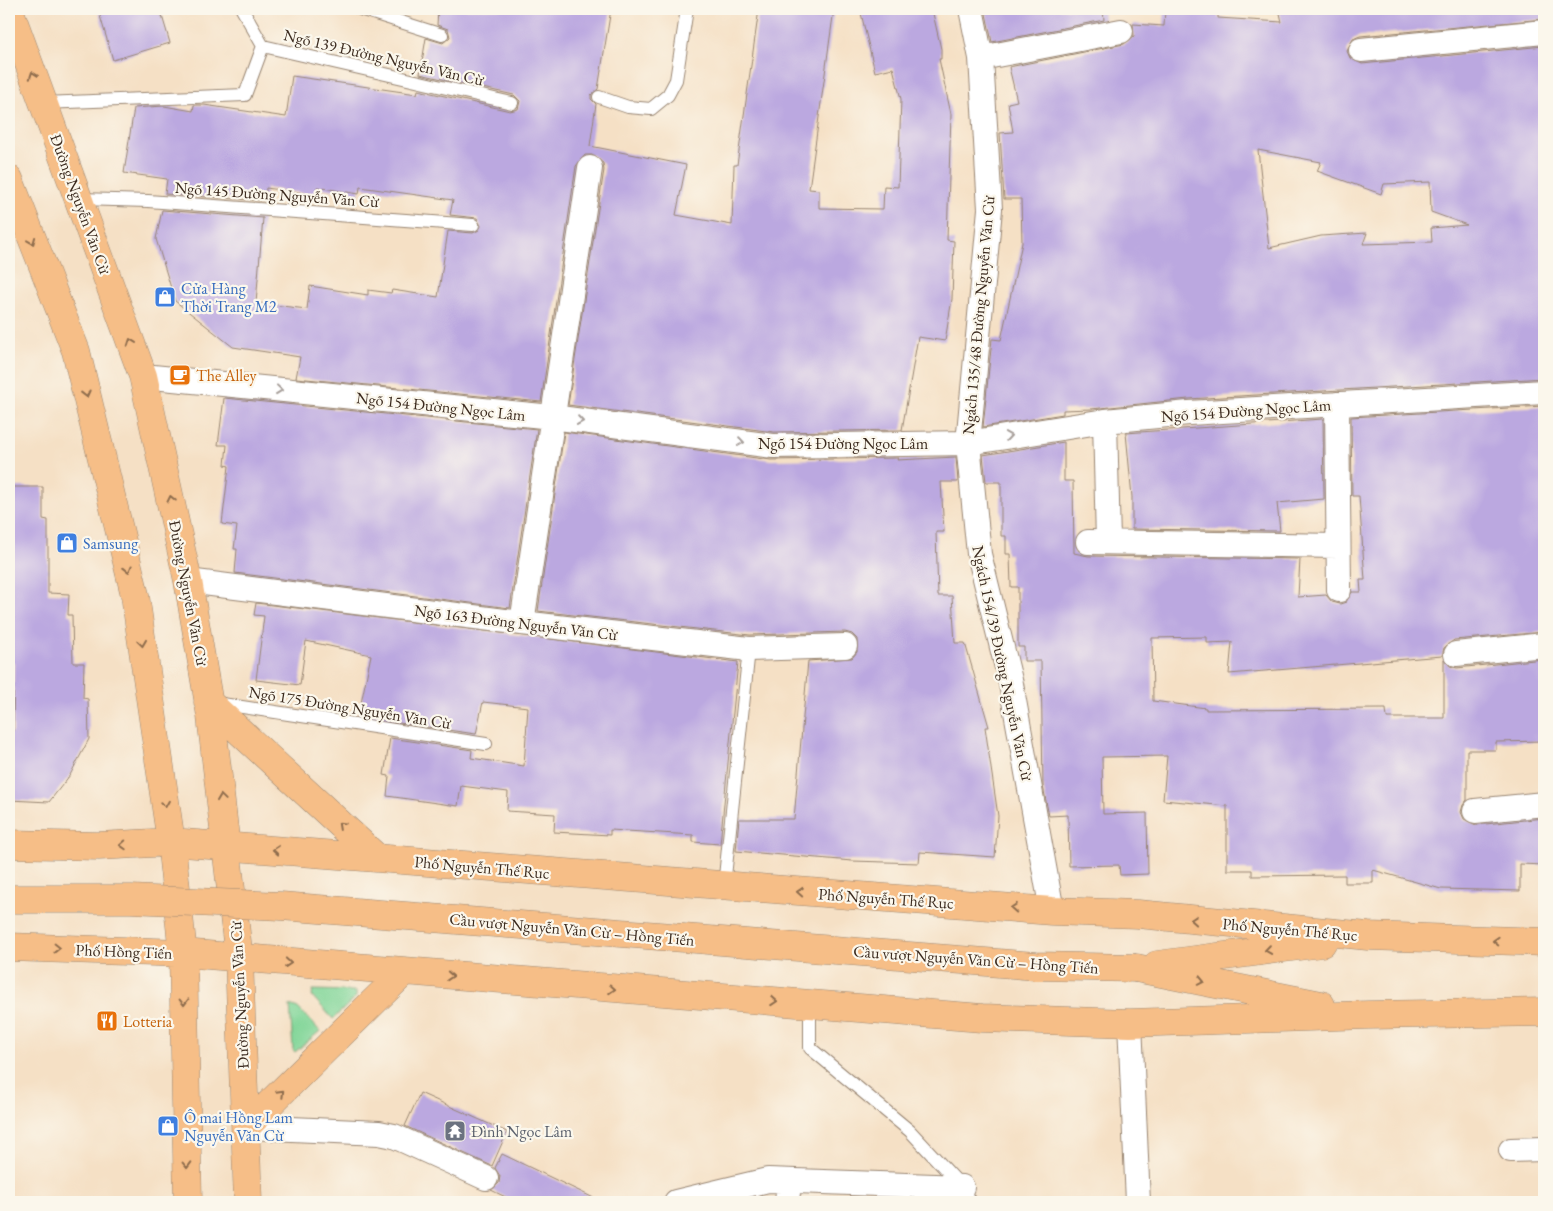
<svg xmlns="http://www.w3.org/2000/svg" width="1553" height="1211" font-family="'EB Garamond',serif">
	<rect width="100%" height="100%" fill="#fbf7ec"/>
	<filter id="ink" filterUnits="userSpaceOnUse"><feTurbulence type="fractalNoise" baseFrequency=".02" numOctaves="2"/><feDisplacementMap in="SourceGraphic" scale="10" xChannelSelector="R" yChannelSelector="G"/><feConvolveMatrix kernelMatrix="1 2 1 2 8 2 1 2 1" color-interpolation-filters="sRGB"/></filter>
	<filter id="wash" filterUnits="userSpaceOnUse"><feTurbulence type="fractalNoise" baseFrequency=".0096" numOctaves="4" result="noise"/><feDisplacementMap in="SourceGraphic" scale="20" xChannelSelector="R" yChannelSelector="G"/><feGaussianBlur stdDeviation="1.12" result="paint"/><feColorMatrix in="noise" values="0 0 0 0 0 0 0 0 0 0 0 0 0 0 0 0 0 1.4 0 .05"/><feComposite in="paint" operator="in"/></filter>
	<g filter="url(#wash)">
		<rect width="100%" height="100%" fill="#f5e0c5"/>
		<path fill="#82d699" stroke="#5e805c" d="M313,990L353,991L356,992V997L333,1019L312,996Z
			M290,1005L298,1008L320,1031L295,1052L293,1050Z"/>
		<g id="blocks">
			<path fill="#bba8e0" fill-rule="evenodd" d="M98,9H160L170,43L113,60Z
				M438,9H611L598,89L591,95V99L596,104L590,146L686,165L676,215L732,225L734,165H737L759,9H834L809,189L819,190V208L883,209L884,186L898,187L901,99L893,68L875,72L860,9H932L941,49V59H939L951,114L947,240L954,241L952,299L945,341L918,337L902,430L774,432L568,405L604,170L603,163L592,155H585L576,166L541,402L296,378L300,357L233,347L175,301L156,239L162,210L263,218L256,303L307,309L310,286L368,295V290L391,293L392,290L438,297L448,231L473,233L479,230L481,226L477,218L450,215L453,200L360,187L359,194L317,187L316,195L266,188L265,201L165,194L167,179L124,173L134,108L164,106L193,111L194,105H204L286,117L292,76L417,94L418,90L510,111L518,109L520,101L514,95L420,74L426,38L443,43L450,37L448,29L437,25Z
				M985,9H1103L1104,20L992,42Z
				M1165,9H1218V18L1282,22L1279,9H1544V19L1360,36L1353,39L1347,51L1350,58L1362,64L1544,46V378L1188,399L1091,409L1063,410V414L983,427L992,339L1001,340L1022,243L1021,199H1004L1000,133L1013,132L1008,103L1017,101L1009,67L1124,44L1134,36L1133,24L1164,26ZM1258,150L1321,162L1317,171L1381,194L1384,184L1430,182L1431,212L1467,225L1431,228L1432,242L1363,244L1367,233L1321,236L1269,248Z
				M224,398L537,429L510,608L235,573L237,549H234L237,526L222,524L229,466L225,465L227,445H218Z
				M1544,406V632L1454,640L1444,648L1442,656L1229,674L1232,642L1207,643V637L1152,638L1153,701L1206,708V710L1386,709L1387,718H1444V659L1450,666L1457,668L1544,659V741L1496,742V750H1467V800L1463,805L1461,812L1464,819L1476,825L1544,818V865L1520,864V891L1441,889L1373,870V883H1345V875L1252,876V870H1227V806L1163,800L1167,756L1102,757L1103,814L1147,813L1148,874L1120,875L1119,865L1069,866L1068,815L1049,816L1043,786L1041,661H1024V647H1018V587H1011L1010,554H1006V536H1001V482H986L983,455L1064,442V481H1073L1074,553L1088,556L1300,559L1298,597L1326,595L1332,602L1340,604L1346,602L1352,592H1361L1360,580H1365L1359,496H1352L1351,417Z
				M1323,419L1324,499L1277,503L1280,531L1132,529V497L1126,433Z
				M564,432L771,460L898,458L897,460L956,457L958,482H941L944,532H936L938,596H952L955,643H965L989,727H985L998,816L995,857L920,852L919,863L852,861L736,851L739,819H794L808,661L852,658L857,652V639L852,634L845,632L750,635L538,611Z
				M9,487H43V519L48,520V593L69,594L68,615H72L73,663H84L83,698L88,699L89,739L70,775L49,802L9,800V733H13L14,663H9Z
				M256,603L738,662L720,844L693,842V835L610,830V835L554,832L555,814L507,811L508,792L461,786L458,806L387,796L389,776L384,775L390,738L472,750L471,758L524,766L528,707L483,702L476,734L392,722L359,713L371,655L306,641L300,685L256,680L264,616L254,615Z
				M420,1093L507,1132L492,1166L405,1126Z
				M502,1154L602,1202H516L491,1190L499,1183L500,1176L495,1168Z"/>
		</g>
	</g>
	<g filter="url(#ink)">
		<use href="#blocks" fill-opacity="0" stroke="#988572" stroke-width="1"/>
		<g fill="none" stroke-linecap="round" stroke-linejoin="round">
			<g stroke="#988572" stroke-width="14">
				<path id="lane" d="M242,9L263,46
					M360,9L442,35
					M599,97L628,107L651,109L668,95L676,80L687,9
					M43,103L245,95L263,46L512,103
					M80,199L148,201L473,225
					M216,703L486,744
					M724,886L749,649
					M810,1004V1048L910,1131L962,1187L970,1202"/>
			</g>
			<g stroke="#988572" stroke-width="26">
				<path id="street" d="M971,9L981,58L990,209L968,443L979,554L1011,684L1052,911
					M1361,50L1544,32
					M981,58L1121,31
					M143,376L552,417L773,446L968,443L1105,421L1189,413L1544,392
					M1337,404L1339,590
					M1105,421L1108,542
					M1088,542L1338,546
					M188,581L522,623L749,649L845,646
					M522,623L590,168
					M1456,654L1544,645
					M1475,811L1544,804
					M1130,1023L1138,1202
					M246,1127L379,1133L394,1136L486,1178
					M1511,1150L1544,1149
					M676,1202L768,1180L962,1187
					M787,1202L789,1182"/>
			</g>
			<g stroke="#988572" stroke-width="29">
				<path id="primary" d="M9,9L143,376L188,581L211,716L239,959L248,1202
					M9,179L76,351L135,595L171,842L183,953L188,1202
					M208,702L377,858
					M9,844L99,846L171,842L1052,911L1138,914L1368,936L1544,942
					M9,947L183,953L982,1018L1130,1023L1368,1015L1544,1012
					M1157,965L1322,943
					M1136,968L1321,1005
					M246,1127L404,972"/>
			</g>
			<use href="#lane" stroke="#fff" stroke-width="12"/>
			<use href="#street" stroke="#fff" stroke-width="24"/>
			<use href="#primary" stroke="#f6be87" stroke-width="28"/>
			<g stroke="#988572" stroke-width="29" stroke-linecap="butt">
				<path id="primary-bridge" d="M9,899H131L281,906L1036,966L1136,968"/>
			</g>
			<use href="#primary-bridge" stroke="#f6be87" stroke-width="28"/>
		</g>
		<defs><path id="oneway-chevron" d="M-2-3.5L2.5 0L-2 3.5" fill="none" stroke-width="1.6" stroke-linecap="round" stroke-linejoin="round" transform="scale(1.25)"/></defs>
		<g stroke="#8f6d4d">
			<use href="#oneway-chevron" transform="translate(33 75) rotate(-110)"/>
			<use href="#oneway-chevron" transform="translate(32 241) rotate(68)"/>
			<use href="#oneway-chevron" transform="translate(131 342) rotate(-110)"/>
			<use href="#oneway-chevron" transform="translate(86 394) rotate(76)"/>
			<use href="#oneway-chevron" transform="translate(171 499) rotate(-102)"/>
			<use href="#oneway-chevron" transform="translate(128 569) rotate(76)"/>
			<use href="#oneway-chevron" transform="translate(142 643) rotate(82)"/>
			<use href="#oneway-chevron" transform="translate(221 798) rotate(-98)"/>
			<use href="#oneway-chevron" transform="translate(165 804) rotate(81)"/>
			<use href="#oneway-chevron" transform="translate(341 825) rotate(-137)"/>
			<use href="#oneway-chevron" transform="translate(123 845) rotate(177)"/>
			<use href="#oneway-chevron" transform="translate(276 850) rotate(-175)"/>
			<use href="#oneway-chevron" transform="translate(800 892) rotate(-176)"/>
			<use href="#oneway-chevron" transform="translate(1014 908) rotate(-176)"/>
			<use href="#oneway-chevron" transform="translate(1194 920) rotate(-175)"/>
			<use href="#oneway-chevron" transform="translate(1496 941) rotate(-178)"/>
			<use href="#oneway-chevron" transform="translate(57 948) rotate(1)"/>
			<use href="#oneway-chevron" transform="translate(1268 950) rotate(172)"/>
			<use href="#oneway-chevron" transform="translate(288 963) rotate(5)"/>
			<use href="#oneway-chevron" transform="translate(450 976) rotate(4)"/>
			<use href="#oneway-chevron" transform="translate(1201 981) rotate(11)"/>
			<use href="#oneway-chevron" transform="translate(612 989) rotate(4)"/>
			<use href="#oneway-chevron" transform="translate(774 1001) rotate(4)"/>
			<use href="#oneway-chevron" transform="translate(184 1002) rotate(89)"/>
			<use href="#oneway-chevron" transform="translate(281 1093) rotate(-45)"/>
			<use href="#oneway-chevron" transform="translate(187 1165) rotate(89)"/>
		</g>
		<g stroke="#a79f9a">
			<use href="#oneway-chevron" transform="translate(279 390) rotate(6)"/>
			<use href="#oneway-chevron" transform="translate(580 421) rotate(8)"/>
			<use href="#oneway-chevron" transform="translate(1008 436) rotate(-9)"/>
			<use href="#oneway-chevron" transform="translate(741 442) rotate(8)"/>
		</g>
	</g>
	<defs>
		<g id="shop-square" transform="scale(1.125)"><rect x="-9" y="-9" width="18" height="18" rx="4" fill="#3f7fe0" stroke="#fbf7ec"/><path d="M-5-2.5h2.3a2.7 3.5 0 0 1 5.4 0H5L5.5 6h-11ZM-1.5-2.5h3a1.5 2.3 0 0 0-3 0Z" fill="#fff"/></g>
		<g id="cafe-square" transform="scale(1.125)"><rect x="-9" y="-9" width="18" height="18" rx="4" fill="#e8710a" stroke="#fbf7ec"/><path d="M-5.5-4.5H6V0H3Q3 3.5 0 3.5H-2.5Q-5.5 3.5-5.5 0ZM3-3.2v2h1.7v-2ZM-6 4.5H4V6H-6Z" fill="#fff"/></g>
		<g id="restaurant-square" transform="scale(1.125)"><rect x="-9" y="-9" width="18" height="18" rx="4" fill="#e8710a" stroke="#fbf7ec"/><path d="M-5-6h1v4h1v-4h1v4h1v-4h1v5L-1.5 .5V6h-2V.5L-5-1ZM5-6V6H3V1.5H1.5Q1.5-4 5-6Z" fill="#fff"/></g>
		<g id="temple-square" transform="scale(1.125)"><rect x="-9" y="-9" width="18" height="18" rx="4" fill="#6b7280" stroke="#fbf7ec"/><path d="M0-6L5-2H3V0L6.5 2.5H4V6H1.5V3h-3V6H-4V2.5H-6.5L-3 0V-2H-5Z" fill="#fff"/></g>
	</defs>
	<g fill-rule="evenodd">
		<use href="#shop-square" x="165" y="297"/>
		<use href="#cafe-square" x="180" y="375"/>
		<use href="#shop-square" x="67" y="543"/>
		<use href="#restaurant-square" x="107" y="1021"/>
		<use href="#shop-square" x="168" y="1126"/>
		<use href="#temple-square" x="455" y="1131"/>
	</g>
	<g text-anchor="middle" stroke-width="4.5" stroke-linejoin="round" paint-order="stroke">
		<g font-size="16" fill="#3b2a1e" stroke="#fbf7ec">
			<text transform="translate(384 57) rotate(13)" y="6">Ngõ 139 Đường Nguyễn Văn Cừ</text>
			<text transform="translate(277 194) rotate(4)" y="6">Ngõ 145 Đường Nguyễn Văn Cừ</text>
			<text transform="translate(81 204) rotate(70)" y="6">Đường Nguyễn Văn Cừ</text>
			<text transform="translate(978 315) rotate(-85)" y="6">Ngách 135/48 Đường Nguyễn Văn Cừ</text>
			<text transform="translate(441 406) rotate(6)" y="6">Ngõ 154 Đường Ngọc Lâm</text>
			<text transform="translate(1246 410) rotate(-4)" y="6">Ngõ 154 Đường Ngọc Lâm</text>
			<text x="843" y="449">Ngõ 154 Đường Ngọc Lâm</text>
			<text transform="translate(189 593) rotate(79)" y="6">Đường Nguyễn Văn Cừ</text>
			<text transform="translate(516 622) rotate(7)" y="6">Ngõ 163 Đường Nguyễn Văn Cừ</text>
			<text transform="translate(1003 663) rotate(78)" y="6">Ngách 154/39 Đường Nguyễn Văn Cừ</text>
			<text transform="translate(350 707) rotate(9)" y="6">Ngõ 175 Đường Nguyễn Văn Cừ</text>
			<text transform="translate(482 867) rotate(5)" y="6">Phố Nguyễn Thế Rục</text>
			<text transform="translate(886 898) rotate(4)" y="6">Phố Nguyễn Thế Rục</text>
			<text transform="translate(572 929) rotate(5)" y="6">Cầu vượt Nguyễn Văn Cừ – Hồng Tiến</text>
			<text transform="translate(1290 929) rotate(5)" y="6">Phố Nguyễn Thế Rục</text>
			<text transform="translate(124 951) rotate(2)" y="6">Phố Hồng Tiến</text>
			<text transform="translate(976 959) rotate(4)" y="6">Cầu vượt Nguyễn Văn Cừ – Hồng Tiến</text>
			<text transform="translate(239 995) rotate(-93)" y="6">Đường Nguyễn Văn Cừ</text>
		</g>
		<g font-size="16" fill="#366cbe" stroke="#fbf7ec" text-anchor="start">
			<text x="181" y="294">Cửa Hàng<tspan x="181" dy="18">Thời Trang M2</tspan></text>
			<text x="83" y="549">Samsung</text>
			<text x="184" y="1123">Ô mai Hồng Lam<tspan x="184" dy="18">Nguyễn Văn Cừ</tspan></text>
		</g>
		<g font-size="16" fill="#c56008" stroke="#fbf7ec" text-anchor="start">
			<text x="196" y="381">The Alley</text>
			<text x="123" y="1027">Lotteria</text>
		</g>
		<g font-size="16" fill="#5b616d" stroke="#fbf7ec" text-anchor="start">
			<text x="471" y="1137">Đình Ngọc Lâm</text>
		</g>
	</g>
	<rect width="1553" height="1211" fill="none" stroke="#fbf7ec" stroke-width="30"/>
</svg>
